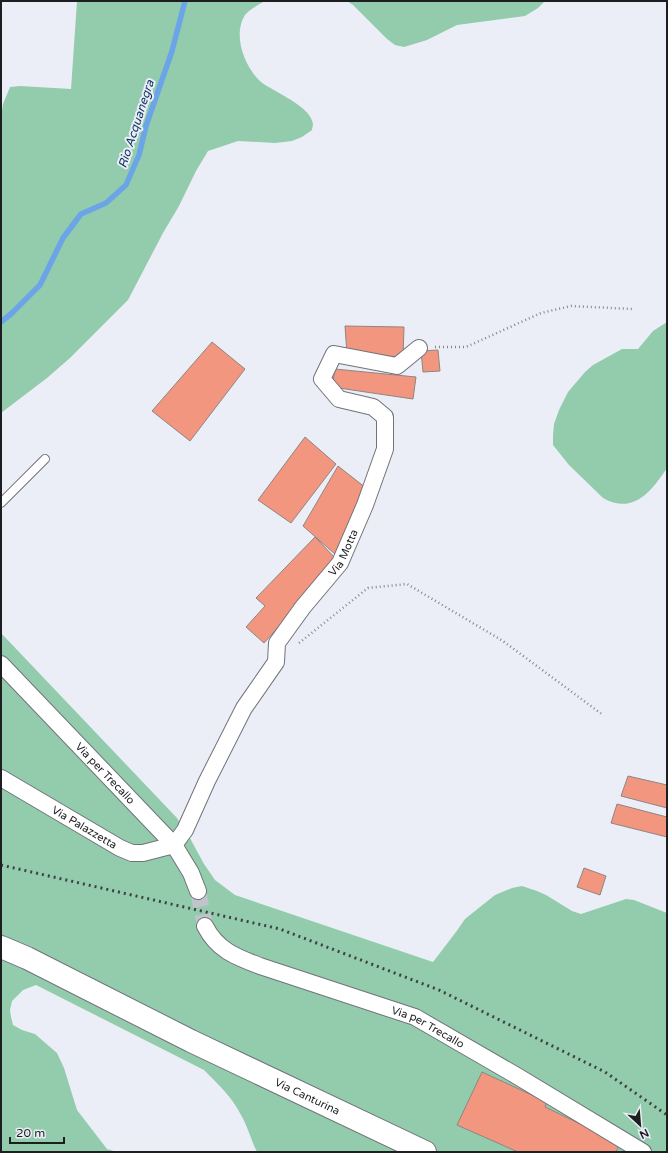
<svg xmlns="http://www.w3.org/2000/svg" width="668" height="1153" font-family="'Varela Round',sans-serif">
	<rect width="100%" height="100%" fill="#ebeef6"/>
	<path fill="#93ccad" d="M77,1H265C258,5 250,9 245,15C232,35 245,68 261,82C274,92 311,106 313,124C313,126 312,128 312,130L302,137L292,141L275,143L238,141L208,151L196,171L179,206L163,233L128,300L70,358L47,378L1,413V118L3,104L10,87L20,86L71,89Z
		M347,1H545L538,8L525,16L457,25L427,40L404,47L395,45L387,39L353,5Z
		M667,322V468C651,492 633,515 603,498L569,465L553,445V435L554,424L559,410L568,392L585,372L593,365L622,349H638L653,331Z
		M1,633L177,818L191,840L204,864L215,880L235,895L433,962L456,932L465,919L495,895L512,888L522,886L537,891L546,895L572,911L581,914L626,899L634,900L667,913V1152H257C251,1140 248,1127 241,1115C232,1097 218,1084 204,1070L36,985L23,990L12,1001L10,1010L11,1017L13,1025L22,1030L35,1034L57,1053L64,1068L77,1110L107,1149L117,1152H1Z"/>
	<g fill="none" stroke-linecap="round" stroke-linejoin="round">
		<path stroke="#6ba4e7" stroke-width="5.5" d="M1,322L12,313L40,285L63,238L81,214L106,203L126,185L139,155L146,126L172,51L185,1"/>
	</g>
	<path fill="#f29680" stroke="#8e8583" d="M345,326L404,327L403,357L347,354Z
		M212,342L245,369L190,441L152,411Z
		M438,350L440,371L423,372L421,351Z
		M335,369L416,377L413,399L332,387Z
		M305,437L336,464L291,523L258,500Z
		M338,466L366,488L336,555L303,526Z
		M315,537L338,561L264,643L246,627L265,606L256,598Z
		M628,776L667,785V808L621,796Z
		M617,804L667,817V837L611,823Z
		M584,868L606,876L600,895L577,887Z
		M482,1072L547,1102L545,1107L620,1143L616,1152H518L457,1125Z"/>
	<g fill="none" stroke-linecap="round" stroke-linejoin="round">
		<path stroke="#c2c4cb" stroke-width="16" stroke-dasharray="16 8" stroke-linecap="butt" d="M198,891L205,926"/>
		<g stroke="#707379" stroke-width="10">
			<path id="lane" d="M1,503L45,459"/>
		</g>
		<g stroke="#707379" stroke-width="18">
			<g id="street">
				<path id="s1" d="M1,664L174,845L191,873L198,891"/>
				<path id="s2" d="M1,778L120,848L132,853H143L174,845L185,830L207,781L244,708L276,662L277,643L303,607L340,563L365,505L385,449V417L373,407L339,399L322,379L334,354L397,366L419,348"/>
				<path id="s3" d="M205,926C217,950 236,957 260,966L415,1017L517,1076L643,1152"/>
			</g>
		</g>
		<g stroke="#707379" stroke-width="24">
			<g id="secondary">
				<path id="s4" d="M1,947L27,958L191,1041L425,1152"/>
			</g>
		</g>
		<path stroke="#85878c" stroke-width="2.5" stroke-dasharray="1 3" stroke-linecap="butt" d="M435,347H466L541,313L571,306L632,309
			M299,643L368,588L407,584L503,641L603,715"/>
		<use href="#lane" stroke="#fff" stroke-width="8"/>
		<use href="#street" stroke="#fff" stroke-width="16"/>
		<use href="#secondary" stroke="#fff" stroke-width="22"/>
		<path stroke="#3f4144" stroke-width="3" stroke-dasharray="2 4" stroke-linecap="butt" d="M1,865L280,929L439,990L605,1072L667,1115"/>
	</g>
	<g text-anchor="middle" stroke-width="4" stroke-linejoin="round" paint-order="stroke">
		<g font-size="11" fill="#1d1e20" stroke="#ebeef6">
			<text dy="4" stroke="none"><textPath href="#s2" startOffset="536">Via Motta</textPath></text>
			<text dy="4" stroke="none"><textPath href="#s1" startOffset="151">Via per Trecallo</textPath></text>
			<text dy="4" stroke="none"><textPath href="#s2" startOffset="97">Via Palazzetta</textPath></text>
			<text dy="4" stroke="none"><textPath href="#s3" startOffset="249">Via per Trecallo</textPath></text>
			<text dy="4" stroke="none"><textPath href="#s4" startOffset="341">Via Canturina</textPath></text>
		</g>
		<g font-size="12" font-style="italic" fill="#0b345f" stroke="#ebeef6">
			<text transform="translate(136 124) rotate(-72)" y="4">Rio Acquanegra</text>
		</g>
	</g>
	<rect width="668" height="1153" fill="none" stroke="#1d1e20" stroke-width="4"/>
	<g transform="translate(640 1125) rotate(154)" stroke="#ebeef6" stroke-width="3" paint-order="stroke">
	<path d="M0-3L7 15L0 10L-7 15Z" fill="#1d1e20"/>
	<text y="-6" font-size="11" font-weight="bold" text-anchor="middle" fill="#1d1e20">N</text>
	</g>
	<path d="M10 1137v6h54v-6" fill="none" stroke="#1d1e20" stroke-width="2"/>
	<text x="16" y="1137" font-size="12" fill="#1d1e20" stroke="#ebeef6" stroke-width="3" paint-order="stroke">20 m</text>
</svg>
